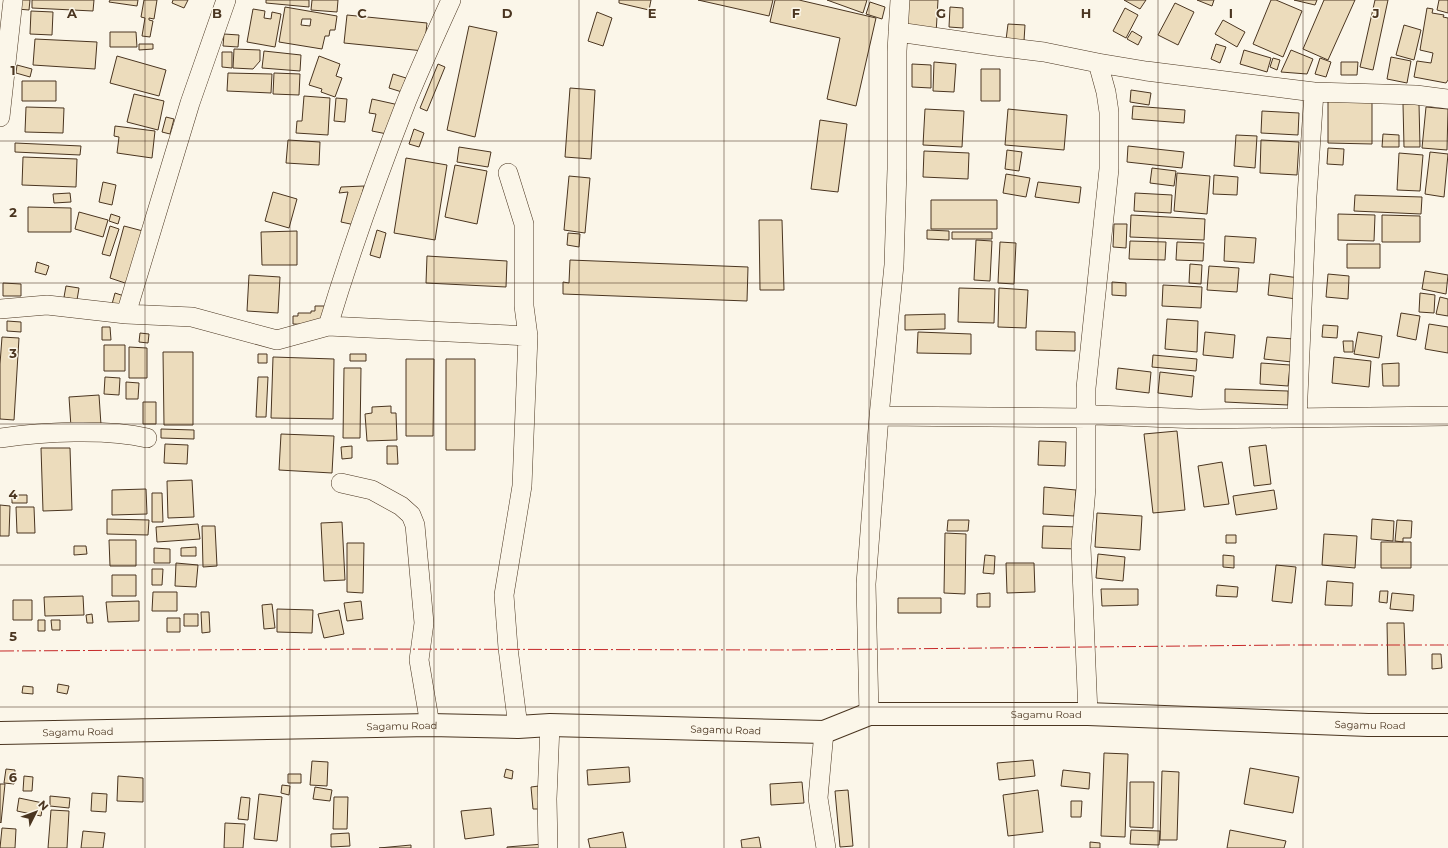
<svg xmlns="http://www.w3.org/2000/svg" width="1448" height="848" font-family="Montserrat,sans-serif">
	<rect width="100%" height="100%" fill="#fbf6e9"/>
	<path fill="#ecdcbc" stroke="#4a3520" fill-rule="evenodd" d="M17,0H30L29,10L17,9Z
		M32,0H94L93,11L32,8Z
		M110,0H138L137,6L109,2Z
		M144,0H157L154,19L149,18V20L153,21L150,37L142,36L145,18L141,17Z
		M173,0H188L184,8L172,3Z
		M266,0H309V7L266,3Z
		M312,0H338L337,12L311,10Z
		M619,0H651L649,10L619,3Z
		M698,0H773L769,16Z
		M775,0H799L876,18L856,106L827,99L840,38L770,22Z
		M827,0H867L863,13Z
		M908,0H938L936,34L906,32Z
		M1124,0H1146L1140,9Z
		M1197,0H1214L1212,6Z
		M1271,0H1276L1302,11L1283,57L1253,44Z
		M1294,0H1317L1315,5Z
		M1324,0H1355L1328,60L1303,49Z
		M1375,0H1388L1373,70L1360,67Z
		M1439,0H1448V13L1437,10Z
		M870,2L885,7L882,19L866,14Z
		M1175,3L1194,12L1178,45L1158,35Z
		M285,7L337,16L335,30H330L329,36H325L322,49L279,42ZM302,19H311L310,26L301,25Z
		M950,7L963,8V28L949,27Z
		M1125,8L1138,15L1126,38L1113,31Z
		M1427,8L1433,9L1432,13L1444,15L1443,17L1448,18V80L1446,83L1414,77L1417,61L1431,63L1433,53L1420,50Z
		M253,9L265,11L264,18L271,19L272,12L281,14L275,47L247,42Z
		M31,11L53,12L52,35L30,34Z
		M597,12L612,18L603,46L588,41Z
		M347,15L427,23L424,51L344,43Z
		M1223,20L1245,32L1237,47L1215,34Z
		M1008,24L1025,25L1024,41L1006,40Z
		M1404,25L1421,30L1414,60L1396,55Z
		M469,26L497,32L475,137L447,130Z
		M1132,31L1142,37L1138,45L1127,39Z
		M110,32H136L137,47H110Z
		M224,34L239,35L238,47L223,46Z
		M35,39L97,42L95,69L33,65Z
		M139,44H153V49L139,50Z
		M1216,44L1226,47L1220,63L1211,59Z
		M234,49L260,50V61L253,69L233,68Z
		M1244,50L1271,58L1267,72L1240,64Z
		M1291,50L1313,59L1307,74L1281,72Z
		M264,51L301,55L300,71L262,68Z
		M222,52H232V68L222,67Z
		M117,56L166,70L159,96L110,83Z
		M319,56L340,64L336,76L342,78L335,97L321,92L322,89L309,85Z
		M1391,57L1411,61L1407,83L1387,79Z
		M1273,58L1280,60L1277,70L1270,67Z
		M1320,58L1331,62L1326,77L1315,74Z
		M934,62L956,64L954,92L933,91Z
		M1341,62H1358L1357,75H1341Z
		M438,64L445,67L427,111L420,108Z
		M912,64L931,65V88L912,87Z
		M17,65L32,69L30,77L16,73Z
		M981,69H1000V101H981Z
		M228,73L272,74L271,93L227,91Z
		M274,73L300,74L299,95L273,94Z
		M393,74L406,78L402,92L389,88Z
		M22,81H56V101H22Z
		M570,88L595,90L591,159L565,157Z
		M1131,90L1151,93L1149,105L1130,102Z
		M134,94L164,101L158,130L127,122Z
		M304,96L330,98L328,135L296,133L297,121H302Z
		M336,98L347,99L345,122L334,121Z
		M372,99L399,105L392,135L372,131L376,114L369,113Z
		M1328,100H1372V144L1328,143Z
		M1403,104H1419L1420,147H1404Z
		M1133,106L1185,110L1184,123L1132,119Z
		M26,107L64,108L63,133L25,132Z
		M1426,107L1448,109L1447,150L1422,148Z
		M925,109L964,111L962,147L923,145Z
		M1008,109L1067,115L1064,150L1005,145Z
		M1262,111L1299,113L1298,135L1261,133Z
		M166,117L174,119L170,134L162,132Z
		M820,120L847,124L838,192L811,189Z
		M115,126L155,131L152,158L117,153L119,137L114,136Z
		M414,129L424,133L419,147L409,144Z
		M1383,134L1399,135V147H1382Z
		M1236,135L1257,136L1255,168L1234,166Z
		M288,140L320,142L319,165L286,163Z
		M1261,140L1299,142L1297,175L1260,173Z
		M15,143L81,146L80,155L15,152Z
		M1128,146L1184,152L1182,168L1127,162Z
		M459,147L491,152L488,167L457,162Z
		M1328,148L1344,149L1343,165L1327,164Z
		M1007,150L1022,152L1019,171L1005,169Z
		M924,151L969,153L968,179L923,177Z
		M1430,152L1448,154L1444,197L1425,194Z
		M1399,153L1423,155L1420,191L1397,190Z
		M23,157L77,159L76,187L22,185Z
		M406,158L447,165L435,240L394,233Z
		M455,165L487,171L477,224L445,217Z
		M1152,168L1176,171L1174,186L1150,183Z
		M1177,173L1210,176L1207,214L1174,211Z
		M1006,174L1030,178L1026,197L1003,193Z
		M1214,175L1238,177L1237,195L1213,194Z
		M569,176L590,178L585,233L564,230Z
		M103,182L116,185L112,205L99,202Z
		M1038,182L1081,187L1079,203L1035,197Z
		M364,186L355,225L341,222L348,192L339,193L341,187Z
		M273,192L297,199L289,228L265,221Z
		M70,193L71,202L54,203L53,194Z
		M1135,193L1172,195L1171,213L1134,211Z
		M1355,195L1422,197L1421,214L1354,211Z
		M931,200H997V229H931Z
		M28,207L71,208V232H28Z
		M79,212L108,220L103,237L75,229Z
		M111,214L120,217L118,224L109,221Z
		M1338,214L1375,215L1374,241L1338,240Z
		M1131,215L1205,219L1204,240L1130,237Z
		M1382,215L1420,216V242H1382Z
		M759,220H782L784,290H760Z
		M1114,224H1127L1126,248L1113,247Z
		M110,226L119,229L110,256L102,254Z
		M124,226L143,231L128,284L110,278Z
		M377,230L386,233L380,258L370,255Z
		M927,230L949,231V240L927,239Z
		M297,231V265H262L261,232Z
		M952,232H992V239H952Z
		M568,233L580,234L579,247L567,245Z
		M1225,236L1256,238L1254,263L1224,261Z
		M976,240L992,241L990,281L974,280Z
		M1130,241L1166,242L1165,260L1129,259Z
		M1000,242L1016,243L1014,284L998,283Z
		M1177,242L1204,243L1203,261L1176,260Z
		M1347,244H1380V268H1347Z
		M427,256L507,261L506,287L426,283Z
		M570,260L748,267L747,301L563,294V282L569,283Z
		M37,262L49,266L46,275L35,272Z
		M1190,264L1202,265L1201,284L1189,283Z
		M1209,266L1239,268L1237,292L1207,290Z
		M1425,271L1448,275L1446,294L1422,289Z
		M1270,274L1299,278L1296,299L1268,295Z
		M1328,274L1349,276L1348,299L1326,297Z
		M249,275L280,277L278,313L247,311Z
		M1112,282L1126,283V296L1112,295Z
		M3,283L21,284V296H3Z
		M1163,285L1202,287L1201,308L1162,306Z
		M66,286L79,288L77,300L64,297Z
		M959,288L995,289L994,323L958,322Z
		M999,288L1028,290L1026,328L998,327Z
		M115,293L124,296L120,307L112,304Z
		M1420,293L1435,295L1434,313L1419,312Z
		M1440,297L1448,299V316L1436,314Z
		M315,306H326L323,325L293,324V316H298V313H311V311H315Z
		M1401,313L1420,316L1416,340L1397,336Z
		M945,314V329L905,330V315Z
		M1167,319L1198,321L1197,352L1165,349Z
		M7,321L21,322V332L7,331Z
		M1429,324L1448,327V353L1425,349Z
		M1323,325L1338,326L1337,338L1322,337Z
		M102,327H110L111,340H102Z
		M1036,331L1075,332V351L1036,350Z
		M918,332L971,334V354L917,353Z
		M1205,332L1235,335L1233,358L1203,355Z
		M1358,332L1382,336L1379,358L1354,354Z
		M140,333L149,334L148,343L139,342Z
		M2,337L19,338L14,420L0,419V364Z
		M1267,337L1294,339L1292,362L1264,359Z
		M1343,341H1353V352H1344Z
		M104,345H125V371H104Z
		M129,347L147,348V378H129Z
		M163,352H193V425H164Z
		M258,354H267V363H258Z
		M350,354H366V361H350Z
		M1153,355L1197,359L1196,371L1152,367Z
		M273,357L334,359L333,419L271,418Z
		M1334,357L1371,361L1369,387L1332,383Z
		M406,359H434L433,436H406Z
		M446,359H475V450H446Z
		M1261,363L1290,365L1288,386L1260,384Z
		M1399,363V386H1383L1382,364Z
		M344,368H361L360,438H343Z
		M1118,368L1151,372L1149,393L1116,389Z
		M1160,372L1194,376L1192,397L1158,393Z
		M105,377L120,378L119,395L104,394Z
		M258,377H268L266,417H256Z
		M126,382L139,383L138,399H126Z
		M1225,389L1288,391V405L1225,402Z
		M99,395L101,425L71,427L69,397Z
		M143,402H156V424H143Z
		M391,406V413H396L397,440L367,441L365,414L372,413V407Z
		M161,429L194,430V439L161,438Z
		M1177,431L1185,510L1153,513L1144,434Z
		M281,434L334,436L332,473L279,470Z
		M1039,441L1066,442L1065,466L1038,465Z
		M165,444L188,445L187,464L164,463Z
		M1266,445L1271,484L1254,486L1249,447Z
		M352,446V458L342,459L341,447Z
		M387,446H397L398,464H387Z
		M41,448H70L72,510L43,511Z
		M1222,462L1229,504L1204,507L1198,466Z
		M192,480L194,517L168,518L167,481Z
		M1044,487L1076,490L1074,516L1043,514Z
		M146,489L147,514L112,515V490Z
		M1274,490L1277,509L1236,515L1233,496Z
		M152,493H162L163,522H152Z
		M12,495H27V503H12Z
		M0,505L10,506L9,536H0Z
		M16,507H34L35,533H17Z
		M1097,513L1142,516L1140,550L1095,547Z
		M107,519L149,520L148,535L107,534Z
		M1372,519L1394,521L1393,541L1371,539Z
		M948,520H969L968,531H947Z
		M1397,520L1412,521L1411,538H1403V542L1395,541Z
		M342,522L345,580L324,581L321,523Z
		M198,524L200,539L157,542L156,527Z
		M202,526H215L217,566L203,567Z
		M1043,526L1078,527V549L1042,548Z
		M945,533L966,534L965,594L944,593Z
		M1324,534L1357,536L1355,568L1322,565Z
		M1226,535H1236V543H1226Z
		M109,540H136V566H110Z
		M1381,542H1411V568H1381Z
		M347,543H364L363,593L347,592Z
		M74,546H86L87,554L74,555Z
		M196,547V556H181V548Z
		M154,548L170,549V563H154Z
		M1098,554L1125,557L1123,581L1096,578Z
		M985,555L995,556L994,574L983,573Z
		M1223,555L1234,556V568L1223,567Z
		M176,563L198,565L196,587L175,586Z
		M1006,563H1034L1035,592L1007,593Z
		M1276,565L1296,567L1292,603L1272,601Z
		M152,569H163L162,585H152Z
		M112,575H136V596H112Z
		M1327,581L1353,583L1352,606L1325,605Z
		M1217,585L1238,587L1237,597L1216,596Z
		M1101,589H1138V605L1102,606Z
		M1380,591H1388L1387,603L1379,602Z
		M153,592H177V611H152Z
		M990,593V607H977V594Z
		M1392,593L1414,595L1413,611L1390,609Z
		M83,596L84,615L45,616L44,597Z
		M898,598H941V613H898Z
		M13,600H32V620H13Z
		M139,601V621L108,622L106,602Z
		M361,601L363,619L347,621L344,603Z
		M272,604L275,628L264,629L262,605Z
		M277,609L313,610L312,633L277,632Z
		M339,610L344,634L324,638L318,614Z
		M201,612H209L210,632L202,633Z
		M92,614L93,623H87L86,615Z
		M184,614H198V626H184Z
		M167,618H180V632H167Z
		M38,620H45V631H38Z
		M51,620H60V630H52Z
		M1387,623H1404L1406,675H1388Z
		M1432,654H1441L1442,668L1432,669Z
		M58,684L69,686L67,694L57,692Z
		M23,686L33,687V694L22,693Z
		M1104,753L1128,754L1125,837L1101,836Z
		M1033,760L1035,776L999,780L997,763Z
		M312,761L328,762L327,786L310,785Z
		M629,767L630,782L588,785L587,770Z
		M1250,768L1299,777L1293,813L1244,804Z
		M6,769L15,770L14,784L4,783Z
		M506,769L513,771L512,779L504,777Z
		M1063,770L1090,773L1089,789L1061,786Z
		M1162,771L1179,772L1177,840H1160Z
		M288,774H301V783H288Z
		M24,776L33,777L32,791H23Z
		M118,776L143,778V802L117,801Z
		M802,782L804,803L771,805L770,784Z
		M1130,782H1154L1153,828L1130,827Z
		M0,784H5L1,823L0,822Z
		M282,785L290,786L289,795L281,793Z
		M539,786L541,809H533L531,787Z
		M315,787L332,790L330,801L313,799Z
		M848,790L853,846L840,847L835,791Z
		M1038,790L1043,832L1008,836L1003,795Z
		M92,793L107,794L106,812L91,811Z
		M259,794L282,797L277,841L254,839Z
		M50,796L70,798L69,808L50,806Z
		M241,797L250,798L248,820L238,819Z
		M334,797H348L347,829H333Z
		M19,798L43,803L41,816L17,811Z
		M1071,801H1082L1081,817H1071Z
		M491,808L494,835L465,839L461,811Z
		M51,810L69,811L67,848H48Z
		M225,823L245,824L243,848H224Z
		M2,828L16,829L15,848H0Z
		M1131,830L1160,831L1159,845L1130,844Z
		M1230,830L1286,841L1284,848H1227Z
		M83,831L105,833L103,848H81Z
		M623,832L626,848H590L588,839Z
		M349,833L350,846L331,847V834Z
		M759,837L761,848H742L741,840Z
		M1090,842L1100,843V848H1090Z
		M543,844V848H507V847Z
		M411,845V848H379Z"/>
	<g fill="none" stroke-linecap="round" stroke-linejoin="round">
		<g stroke="#4a3520" stroke-width="20">
			<path id="minor" d="M898,32L995,46L1044,52L1098,63L1146,71L1314,92L1416,95L1448,99
				M0,117L13,0
				M508,173L524,224V306L528,336L522,486L504,595L508,648L518,727
				M0,309L47,305L126,314L192,317L277,340L328,326L528,336
				M126,314L190,103L226,0
				M328,326C351,250 378,174 407,100C421,66 436,33 451,0
				M879,416L1086,418L1096,415L1199,419L1448,416
				M1297,418L1307,196L1314,92
				M0,438C43,432 105,428 147,438
				M341,483L372,490L401,506L411,515L415,525L424,623L419,660L430,725
				M869,714L866,584L879,416L894,265L897,169V51L900,0
				M1088,714L1081,547L1086,488V388L1109,169V112L1106,92L1098,63
				M824,732L818,798L826,848
				M548,848L547,799L550,725"/>
		</g>
		<g stroke="#4a3520" stroke-width="24">
			<g id="highway">
				<path id="s1" d="M0,733L430,725L518,727L550,725L824,732L869,714H1088L1368,725H1448"/>
			</g>
		</g>
		<use href="#minor" stroke="#fbf6e9" stroke-width="19"/>
		<use href="#highway" stroke="#fbf6e9" stroke-width="22"/>
		<path stroke="#c62828" stroke-width="1" stroke-dasharray="14 3 2 3" stroke-linecap="butt" d="M0,651L356,649L790,650L1287,645H1448"/>
	</g>
	<path fill="none" stroke="#4a3520" stroke-width="1" stroke-opacity="0.55" d="M145,0V848M290,0V848M434,0V848M579,0V848M724,0V848M869,0V848M1014,0V848M1158,0V848M1303,0V848M0,141H1448M0,283H1448M0,424H1448M0,565H1448M0,707H1448"/>
	<g text-anchor="middle" stroke-width="3" stroke-linejoin="round" paint-order="stroke">
		<g font-size="10" fill="#4a3520" stroke="#fbf6e9">
			<text dy="4" stroke="none"><textPath href="#s1" startOffset="1050">Sagamu Road</textPath></text>
			<text dy="4" stroke="none"><textPath href="#s1" startOffset="1374">Sagamu Road</textPath></text>
			<text dy="4" stroke="none"><textPath href="#s1" startOffset="402">Sagamu Road</textPath></text>
			<text dy="4" stroke="none"><textPath href="#s1" startOffset="726">Sagamu Road</textPath></text>
			<text dy="4" stroke="none"><textPath href="#s1" startOffset="78">Sagamu Road</textPath></text>
		</g>
	</g>
	<g font-size="13" text-anchor="middle" font-weight="bold" fill="#4a3520" stroke="#fbf6e9" stroke-width="3" stroke-linejoin="round" paint-order="stroke">
		<text x="72" y="18">A</text>
		<text x="217" y="18">B</text>
		<text x="362" y="18">C</text>
		<text x="507" y="18">D</text>
		<text x="652" y="18">E</text>
		<text x="796" y="18">F</text>
		<text x="941" y="18">G</text>
		<text x="1086" y="18">H</text>
		<text x="1231" y="18">I</text>
		<text x="1376" y="18">J</text>
		<text x="13" y="75">1</text>
		<text x="13" y="217">2</text>
		<text x="13" y="358">3</text>
		<text x="13" y="499">4</text>
		<text x="13" y="641">5</text>
		<text x="13" y="782">6</text>
	</g>
	<g transform="translate(36 812) rotate(48)" stroke="#fbf6e9" stroke-width="3" paint-order="stroke">
	<path d="M0-3L7 15L0 10L-7 15Z" fill="#4a3520"/>
	<text y="-6" font-size="11" font-weight="bold" text-anchor="middle" fill="#4a3520">N</text>
	</g>
</svg>
